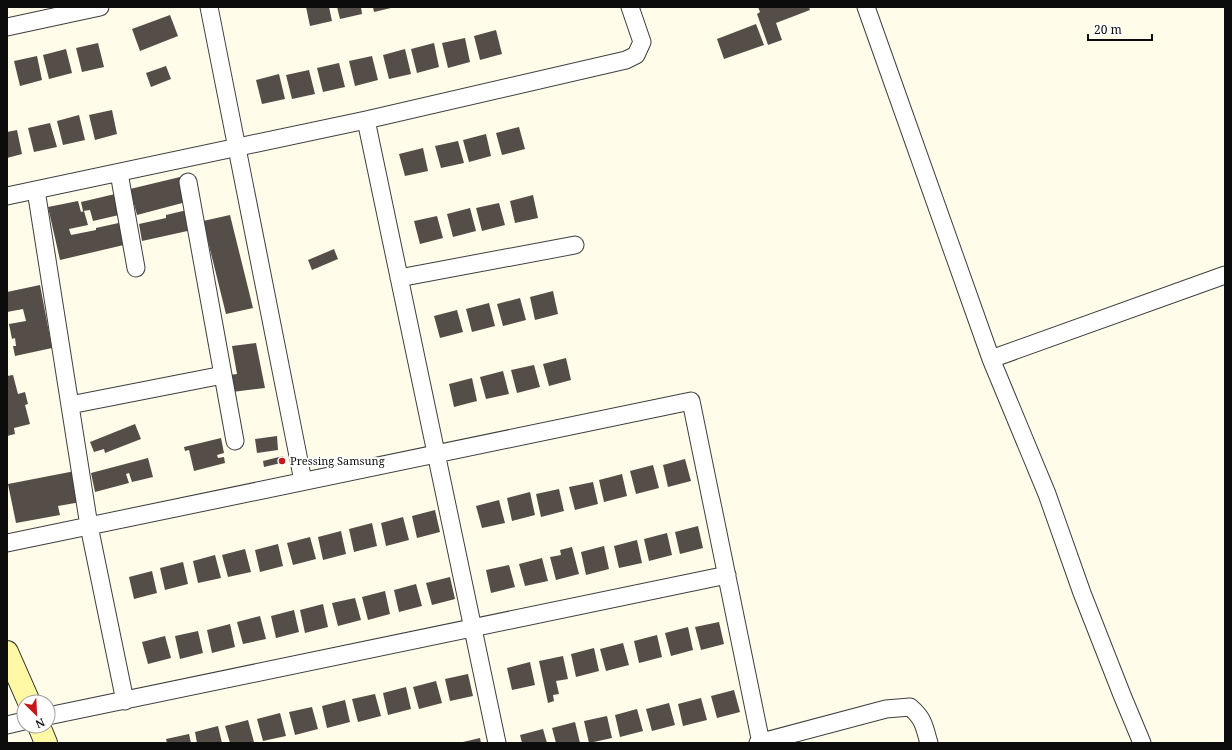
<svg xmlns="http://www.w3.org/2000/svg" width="1232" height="750" font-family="'Noto Serif',serif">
	<rect width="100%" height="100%" fill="#fffcea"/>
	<path fill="#554d47" d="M306,7H329L332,21L310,26Z
		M337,7H361L362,14L340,19Z
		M373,7H391V8L374,12Z
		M758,7H809L810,10L776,23L782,40L768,45L757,14L760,12Z
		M170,15L178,36L140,51L132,29Z
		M756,24L764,45L724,59L717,39Z
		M496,30L502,54L480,60L474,36Z
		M465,38L470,62L448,68L442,43Z
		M98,43L104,67L82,72L76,48Z
		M434,43L439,67L417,73L411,49Z
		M66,49L72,73L49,79L43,55Z
		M405,49L411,74L389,79L383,55Z
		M37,56L42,80L20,86L14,61Z
		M372,56L378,80L355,86L349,61Z
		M339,63L345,87L323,92L317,68Z
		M166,66L171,79L151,87L146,73Z
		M309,70L315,94L292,99L286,75Z
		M279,74L285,99L262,104L256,80Z
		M112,110L117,134L95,140L89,115Z
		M79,115L85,140L63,145L57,121Z
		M50,123L57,147L34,152L28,128Z
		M519,127L525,149L502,155L496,133Z
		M17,130L22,154L7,158V132Z
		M486,134L491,156L469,162L463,140Z
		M458,141L464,163L441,168L435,146Z
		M423,148L428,171L405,176L399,154Z
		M180,177L186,202L137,215L130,189Z
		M115,194L119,215L93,221L90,210L83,211L81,202Z
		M533,195L538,218L515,223L510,201Z
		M78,201L81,212L84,211L88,225L69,229L71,235L96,230V228L123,222L128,244L60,260L48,207Z
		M499,203L505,225L482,231L476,208Z
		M470,208L476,231L453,237L447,214Z
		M187,210L192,230L142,241L139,224L166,218V215Z
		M230,215L253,308L226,314L203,221Z
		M437,216L443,238L420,244L414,221Z
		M334,249L338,259L312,270L308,260Z
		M40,285L52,348L15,356L13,346H16L15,338L12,339L9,324L26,321L23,309L7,312V292Z
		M553,291L558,314L535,320L530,297Z
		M520,298L526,320L503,326L497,304Z
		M489,303L495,326L472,332L466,309Z
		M457,310L463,332L440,338L434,316Z
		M256,343L265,388L232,392L229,375L237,374L232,346Z
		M566,358L571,380L549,386L543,364Z
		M534,365L540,387L517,393L511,370Z
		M503,371L509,394L486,399L480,377Z
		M13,375L18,394L25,392L28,404L25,405L30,424L14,428L15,434L7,436V376Z
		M472,378L477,401L454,407L449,384Z
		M135,424L141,439L105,453L104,449L94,452L90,442Z
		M277,436L278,450L257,453L255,439Z
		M221,438L224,453L217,455L218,458L224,457L225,463L194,471L189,450L185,451L184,447Z
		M283,456L285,462L264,467L263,461Z
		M148,458L153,477L132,482L129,473L126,474L129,483L95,492L91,473Z
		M685,459L691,481L668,487L663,465Z
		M653,465L659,488L636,494L630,471Z
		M75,471L81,502L58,506L60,515L16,523L8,484Z
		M622,474L627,496L604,502L599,480Z
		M593,482L598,504L575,510L569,487Z
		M559,489L564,511L541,517L536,494Z
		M530,492L535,515L512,521L507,498Z
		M499,500L505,523L482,528L476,506Z
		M435,510L440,532L417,538L412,516Z
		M403,517L409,540L386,546L381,523Z
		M372,523L377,546L354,552L349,529Z
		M698,526L703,548L680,554L675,532Z
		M341,531L346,554L323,560L318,537Z
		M667,533L672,555L649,561L644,539Z
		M310,537L316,559L293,565L287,543Z
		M637,540L642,563L619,568L614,546Z
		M278,544L283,566L260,572L255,550Z
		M604,546L609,569L586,575L581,552Z
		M572,547L579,574L556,580L550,557L561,555L560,550Z
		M245,549L251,572L228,577L222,555Z
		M215,555L221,578L198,583L193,561Z
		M542,558L548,581L525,586L519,564Z
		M183,562L188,584L165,590L160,568Z
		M509,565L515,587L491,593L486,570Z
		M152,571L157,593L134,599L129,577Z
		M450,577L455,599L432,605L426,583Z
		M416,584L422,606L399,612L394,590Z
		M385,591L390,614L368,620L362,597Z
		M355,598L361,620L338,626L332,603Z
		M323,604L328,627L305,633L300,610Z
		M294,610L299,632L276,638L271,616Z
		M260,616L266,639L243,644L237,622Z
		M719,622L724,644L701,650L695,627Z
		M230,624L235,647L212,653L207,630Z
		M688,627L693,650L671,656L665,633Z
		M198,631L203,653L180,659L175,636Z
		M657,635L662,657L639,663L634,641Z
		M165,636L171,658L148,664L142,642Z
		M623,643L629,665L606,671L600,649Z
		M594,648L599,671L576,677L571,654Z
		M563,656L568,679L556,681L559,694L553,695L554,701L548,703L539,661Z
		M530,662L535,685L512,690L507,668Z
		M468,674L473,696L450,701L445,679Z
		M436,681L442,703L419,709L413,687Z
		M406,687L411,709L388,715L383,693Z
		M734,690L740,712L717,718L711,696Z
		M375,694L381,716L358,722L352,699Z
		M701,698L707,720L683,726L678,704Z
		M345,700L350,722L327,728L322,706Z
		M669,703L675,725L652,731L646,709Z
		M312,707L318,729L295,735L289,712Z
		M637,709L643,731L620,737L615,715Z
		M280,713L286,736L263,741L257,719Z
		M607,716L612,738L589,743L584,721Z
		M248,720L254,742L230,743L225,726Z
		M575,722L580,743H556L552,728Z
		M218,726L222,743H197L195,732Z
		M543,729L547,743H522L520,735Z
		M189,734L191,743H167L166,739Z
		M480,738L481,743H463V742Z"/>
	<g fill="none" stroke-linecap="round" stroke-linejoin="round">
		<g stroke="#3f3f3f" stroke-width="19">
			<path id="street" d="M209,7L303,481
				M866,7L991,359L1047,494L1082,593L1122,695L1142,743
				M7,27L100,7
				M366,120L497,743
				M119,173L136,268
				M36,190L89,526L125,701
				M7,196L366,120L626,60L636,55L642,42L630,7
				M399,278L575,245
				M991,359L1225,275
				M223,375L235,441
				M70,405L223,375L188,182
				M7,543L691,401L761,743
				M48,716L727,575
				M7,725L24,721
				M758,743L886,709L910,707C924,719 924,726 929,743"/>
		</g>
		<g stroke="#2e2e2e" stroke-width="24">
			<path id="secondary" d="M7,652L29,702
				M39,726L46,743"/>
		</g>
		<use href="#street" stroke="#fff" stroke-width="17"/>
		<use href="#secondary" stroke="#fff9a5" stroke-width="22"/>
	</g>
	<circle fill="#c71819" stroke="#fff" stroke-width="1.5" cx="282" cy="461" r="4"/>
	<g text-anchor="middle" stroke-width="4" stroke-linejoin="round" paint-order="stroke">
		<g font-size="11" fill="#0c0c0c" stroke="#fff" text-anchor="start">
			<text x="290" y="465">Pressing Samsung</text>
		</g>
	</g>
	<rect width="1232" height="750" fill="none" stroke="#0c0c0c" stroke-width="16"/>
	<g transform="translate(36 714) rotate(156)"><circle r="19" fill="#ffffff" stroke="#9e9e9e"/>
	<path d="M0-3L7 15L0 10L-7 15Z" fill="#c71819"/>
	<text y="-6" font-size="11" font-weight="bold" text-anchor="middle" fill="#0c0c0c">N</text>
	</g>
	<path d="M1088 34v6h64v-6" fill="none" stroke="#0c0c0c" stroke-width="2"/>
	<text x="1094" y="34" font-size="12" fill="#0c0c0c" stroke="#ffffff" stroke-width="3" paint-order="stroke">20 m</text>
</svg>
